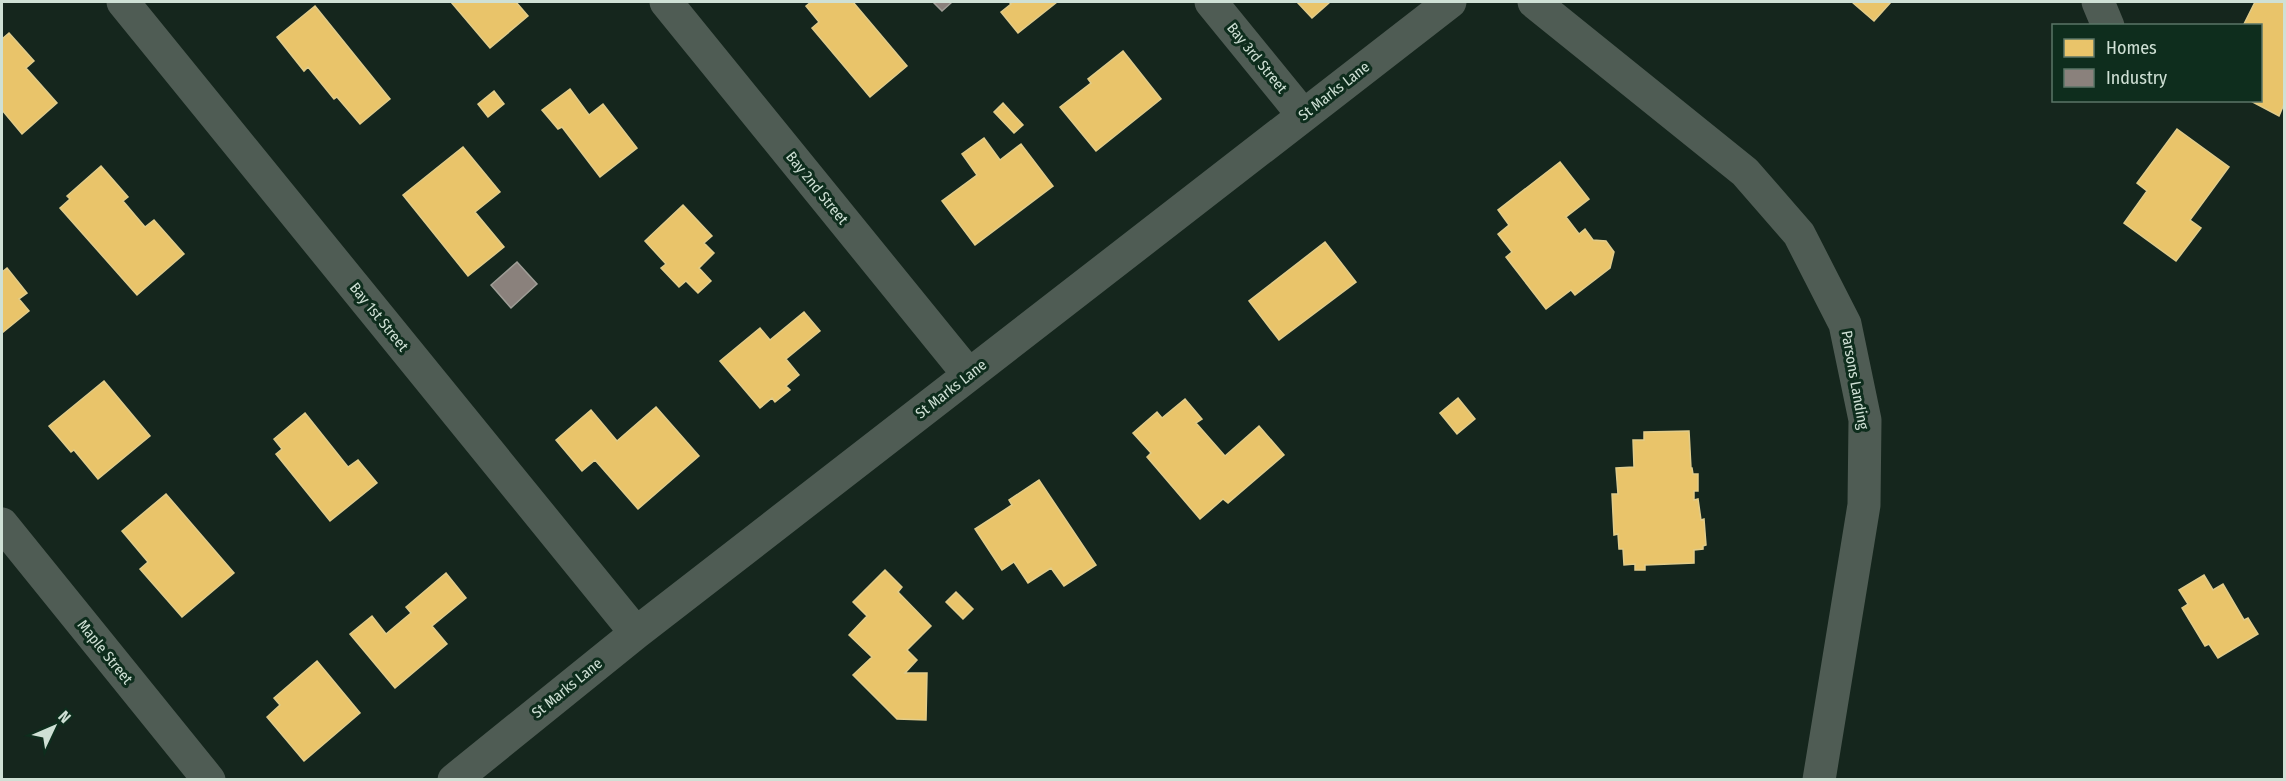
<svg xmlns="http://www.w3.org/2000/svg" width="2286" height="781" font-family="'Fira Sans Condensed',sans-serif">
	<rect width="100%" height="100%" fill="#15261d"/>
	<path fill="#e9c46a" stroke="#e1cc8a" stroke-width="1.5" d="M451,2H516L528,16L490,48Z
		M811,2H853L907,66L870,97L812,28L819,22L806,6Z
		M1009,2H1057L1018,33L1001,12L1011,4Z
		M1297,2H1330L1312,18Z
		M1852,2H1891L1874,21Z
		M2255,2H2284V104L2279,116L2249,100H2260V26H2243Z
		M315,6L390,99L360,124L337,97L334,99L308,67L304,71L277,37Z
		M9,33L34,61L26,68L57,103L22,134L2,110V39Z
		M1123,51L1161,99L1096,151L1060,107L1091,83L1088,79Z
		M570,89L589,115L603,104L637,148L600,177L562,127L558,129L542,110Z
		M494,91L504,104L488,117L478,104Z
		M1003,103L1023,125L1014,133L994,112Z
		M2177,129L2229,167L2190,220L2201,228L2176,261L2124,223L2147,191L2137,183Z
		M984,138L1000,160L1021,144L1053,186L975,245L942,201L977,175L962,154Z
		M463,147L500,192L475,212L504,247L468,276L403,195Z
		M1560,162L1589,199L1566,217L1579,234L1585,229L1593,240L1606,241L1614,252L1610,268L1575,295L1571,290L1546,309L1506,257L1512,252L1498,234L1509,225L1498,210Z
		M101,166L128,197L123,201L145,227L154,220L184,254L137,295L60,208L70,199L67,196Z
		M683,205L712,236L704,243L714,253L699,268L711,281L698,293L686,281L679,287L661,268L666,264L645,241Z
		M1325,242L1356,282L1279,340L1249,301Z
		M7,268L27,293L19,299L29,311L2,333V272Z
		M804,312L820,331L786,359L799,375L786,386L790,390L775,402L772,398L760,408L720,361L760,328L770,340Z
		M104,381L150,436L98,479L74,450L71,452L49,426Z
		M1458,398L1475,419L1457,434L1440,413Z
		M1185,399L1202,419L1196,423L1225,456L1259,426L1284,455L1228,503L1223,499L1200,519L1147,457L1151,453L1133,433L1157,412L1162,418Z
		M656,407L699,456L638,509L595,460L582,471L556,440L591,410L617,441Z
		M305,413L348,467L358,460L377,483L330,521L276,454L282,449L274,439Z
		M1689,431L1691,468H1692L1693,474H1698V491H1694V500L1698,499L1701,520L1704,519L1706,545L1703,546V549L1694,550V563L1645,565V570H1635V564L1624,565L1623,549H1619L1618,534L1614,535L1612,494H1618L1616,468L1634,467L1633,440H1644V432Z
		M1039,480L1096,565L1064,586L1051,568L1028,583L1014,562L1002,570L975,529L1012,505L1009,500Z
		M166,494L234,573L182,617L140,569L148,562L122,531Z
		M885,570L902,587L898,592L931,626L907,650L917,660L905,673H927L926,720L897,719L853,675L872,657L849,635L867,616L853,602Z
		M446,573L466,598L432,626L447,644L395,688L350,634L372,616L386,634L411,613L406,607Z
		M2204,575L2213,590L2223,584L2244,620L2248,618L2258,634L2218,658L2209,644L2205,646L2182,608L2188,604L2179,590Z
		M956,592L973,609L963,619L946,602Z
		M317,661L360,713L304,761L267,717L280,705L274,698Z"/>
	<path fill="#8a817c" stroke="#9f9e97" stroke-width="1.5" d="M933,2H952L942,11Z
		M517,262L537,284L511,308L491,285Z"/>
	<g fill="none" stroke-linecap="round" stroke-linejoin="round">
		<path stroke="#4f5c54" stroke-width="33" d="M123,2L636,633
			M666,2L969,375
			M1211,2L1303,115
			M1534,2L1745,172L1799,234L1845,324L1865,420L1864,505L1819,780
			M2098,2L2108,26
			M2,524L209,780
			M454,780L636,633L1450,2"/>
	</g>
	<g text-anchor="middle" stroke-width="6" stroke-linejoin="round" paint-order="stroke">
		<g font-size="15" fill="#cfe0d5" stroke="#0e2d1d">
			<text transform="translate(1257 58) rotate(51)" y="5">Bay 3rd Street</text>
			<text transform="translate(1334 91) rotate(-38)" y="5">St Marks Lane</text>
			<text transform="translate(817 188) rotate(51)" y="5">Bay 2nd Street</text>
			<text transform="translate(379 317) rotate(51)" y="5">Bay 1st Street</text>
			<text transform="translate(1855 380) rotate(80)" y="5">Parsons Landing</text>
			<text transform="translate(951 389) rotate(-38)" y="5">St Marks Lane</text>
			<text transform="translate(105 652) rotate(51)" y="5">Maple Street</text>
			<text transform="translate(567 688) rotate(-39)" y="5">St Marks Lane</text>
		</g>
	</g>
	<rect width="2286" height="781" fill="none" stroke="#cfe0d5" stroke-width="6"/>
	<rect x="2052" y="24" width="210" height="78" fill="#0e2d1d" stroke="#5b7567" stroke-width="1.5"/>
	<rect x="2064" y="39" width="30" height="18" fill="#e9c46a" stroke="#5b7567" stroke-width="1.5"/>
	<text x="2106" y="54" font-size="18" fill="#cfe0d5">Homes</text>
	<rect x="2064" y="69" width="30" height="18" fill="#8a817c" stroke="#5b7567" stroke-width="1.5"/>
	<text x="2106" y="84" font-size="18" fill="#cfe0d5">Industry</text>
	<g transform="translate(54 727) rotate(46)" stroke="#0e2d1d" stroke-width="4.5" paint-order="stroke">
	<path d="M0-4.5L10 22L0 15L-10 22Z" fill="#cfe0d5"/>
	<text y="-9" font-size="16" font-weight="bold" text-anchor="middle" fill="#cfe0d5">N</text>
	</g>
</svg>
